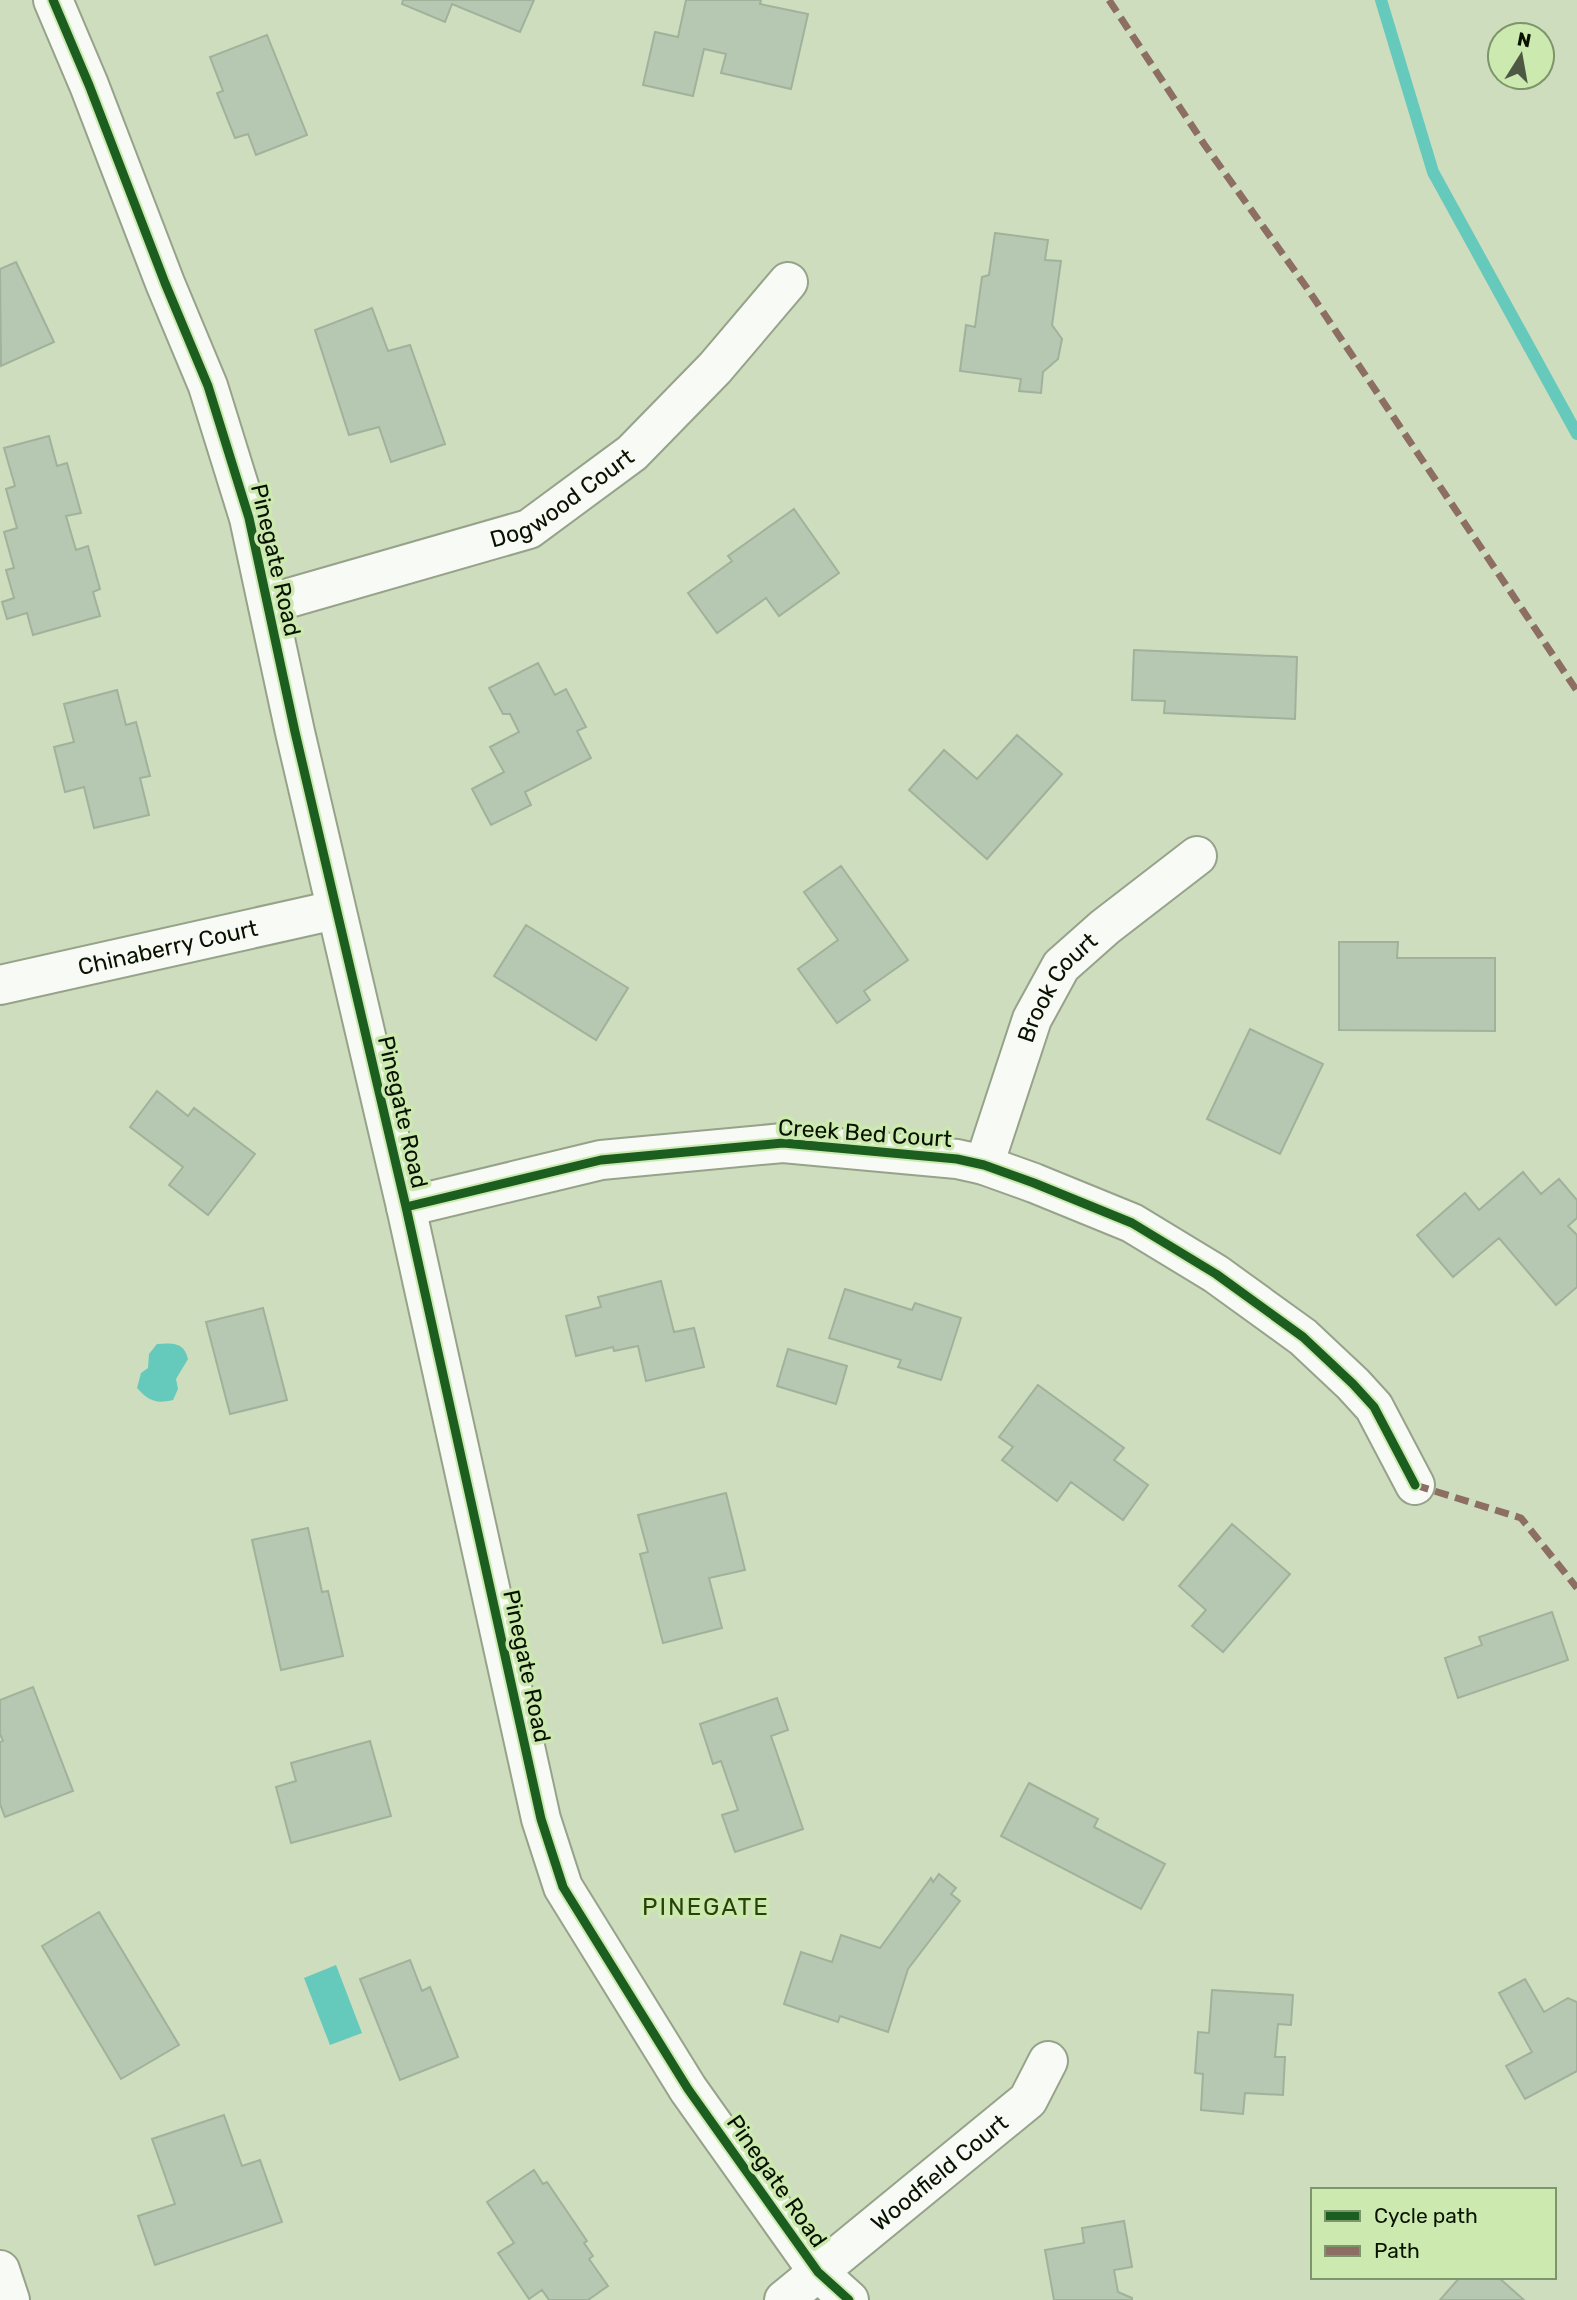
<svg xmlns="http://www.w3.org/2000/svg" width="1577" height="2300" font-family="Rubik,sans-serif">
	<rect width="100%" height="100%" fill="#cdddbd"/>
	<path fill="#65c9bc" d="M157,1344C172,1343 184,1342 188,1359L176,1379L178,1389L173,1400C156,1404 149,1401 137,1388L141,1373L148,1368L149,1354Z
		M336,1965L362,2033L330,2045L304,1978Z"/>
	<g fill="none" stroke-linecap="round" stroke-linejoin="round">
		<path stroke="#65c9bc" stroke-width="12" d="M1381,0L1433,172L1577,434"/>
	</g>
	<path fill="#b6c8b1" stroke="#a0b29b" stroke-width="2" d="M403,0H534L520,32L452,4L445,22L402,4Z
		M686,0H761L760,4L808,14L791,89L721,73L726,54L704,49L693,96L643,85L655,32L678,37Z
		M267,35L307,135L256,155L248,134L235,138L217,93L223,91L210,57Z
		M995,233L1048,240L1045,260L1061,261L1052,325L1062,339L1058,359L1043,372L1041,393L1019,391L1021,379L960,371L966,325L975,327L982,277L989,275Z
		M16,262L54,342L1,366L0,269Z
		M372,308L388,351L410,345L445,444L391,462L379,427L349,435L315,330Z
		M49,436L57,466L67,463L81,513L66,516L76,550L88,546L100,589L93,592L100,616L33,635L27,613L7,619L2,602L14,598L6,570L14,568L4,532L17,528L6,489L15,486L4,448Z
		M794,509L839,573L779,616L766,598L717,633L688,593L732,561L728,556Z
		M1134,650L1297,657L1295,719L1164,713L1165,701L1132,700Z
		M538,663L555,695L566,689L586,727L577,731L591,758L525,792L531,805L491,825L472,789L504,772L490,747L519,732L510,714H503L489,688Z
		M117,690L126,725L136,722L150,776L140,778L149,815L94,828L84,787L65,792L54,747L74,742L64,704Z
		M1017,735L1062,774L987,859L909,790L944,750L977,779Z
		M841,866L908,960L864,991L870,1000L837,1023L798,969L838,940L804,892Z
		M526,925L628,988L596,1040L494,976Z
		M1339,942H1398L1397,958H1495V1031L1339,1030Z
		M1250,1029L1323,1064L1280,1154L1207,1119Z
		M157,1091L188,1116L194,1108L255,1154L208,1215L169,1185L183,1167L130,1127Z
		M1523,1172L1541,1194L1559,1179L1577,1200V1218L1568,1226L1577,1235V1287L1556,1305L1499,1238L1453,1277L1417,1235L1465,1193L1479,1210Z
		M661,1281L674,1332L694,1328L704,1367L646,1381L638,1346L614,1351L613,1347L576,1356L566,1316L601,1307L598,1297Z
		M845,1289L912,1310L915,1303L961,1318L941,1380L898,1367L901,1360L829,1338Z
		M263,1308L287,1400L230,1414L206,1322Z
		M788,1349L847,1366L836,1404L777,1386Z
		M1038,1385L1124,1448L1114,1460L1148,1485L1123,1520L1071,1482L1057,1501L1002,1460L1013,1447L999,1437Z
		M726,1493L745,1570L709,1578L722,1628L663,1643L640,1554L648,1552L638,1515Z
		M1232,1524L1290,1574L1223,1652L1192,1626L1206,1610L1179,1586Z
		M308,1528L322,1592L328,1591L343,1656L281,1670L252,1540Z
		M1552,1612L1568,1660L1458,1698L1445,1658L1482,1645L1479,1637Z
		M33,1687L73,1791L5,1817L0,1804V1742L3,1741L0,1734V1700Z
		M777,1698L788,1730L771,1736L803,1829L735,1852L722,1815L738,1810L721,1761L713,1764L700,1724Z
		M370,1741L391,1816L291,1843L276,1787L296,1781L291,1763Z
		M1029,1783L1098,1819L1094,1827L1165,1864L1141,1909L1001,1836Z
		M939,1874L956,1888L951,1894L960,1901L908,1969L888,2032L840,2016L838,2022L784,2004L801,1952L832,1962L841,1935L880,1948L931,1878L933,1882Z
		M99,1912L179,2045L121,2079L42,1946Z
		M410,1960L422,1991L430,1987L458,2057L400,2080L360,1979Z
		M1525,1979L1544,2012L1568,1998L1577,2002V2071L1525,2099L1506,2066L1532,2052L1499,1993Z
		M1212,1990L1293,1995L1291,2025L1278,2024L1275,2057H1285L1283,2095L1245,2093L1243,2114L1201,2110L1203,2074L1195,2073L1198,2032L1209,2033Z
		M224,2115L242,2166L260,2160L282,2222L155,2265L138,2216L175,2204L152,2139Z
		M534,2170L543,2184L547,2182L587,2241L584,2243L593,2256L589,2259L608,2286L588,2300H549L542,2290L529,2299L498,2253L514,2243L487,2202Z
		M1124,2221L1132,2267L1114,2270L1118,2292L1132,2298V2300H1054L1045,2250L1084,2243L1082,2228Z
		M1460,2277H1498L1524,2300H1440Z"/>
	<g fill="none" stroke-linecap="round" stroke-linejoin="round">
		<g stroke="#96a28a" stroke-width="42">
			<g id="minor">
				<path d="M53,0L89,85L165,283L208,386L249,518L295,732L406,1207L541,1819L563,1887L688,2089L818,2272L849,2300"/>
				<path id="s1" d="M268,604L529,529L632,453L715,368L788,282"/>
				<path id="s2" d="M0,985L335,910"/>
				<path id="s3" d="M984,1165L1032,1019L1061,966L1105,927L1197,856"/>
				<path d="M406,1207L601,1160L783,1143L957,1159L984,1165L1034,1183L1132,1223L1216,1274L1303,1337L1353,1384L1374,1407L1415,1485"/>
				<path d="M0,2270L10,2300"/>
				<path id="s4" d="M784,2300L1028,2100L1048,2061"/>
			</g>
		</g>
		<use href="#minor" stroke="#f8faf5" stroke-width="38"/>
		<path stroke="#8d6e63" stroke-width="7" stroke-dasharray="14 7" stroke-linecap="butt" d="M1109,0L1204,144L1307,288L1577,691
			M1415,1485L1521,1518L1577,1588"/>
		<g stroke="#cceab0" stroke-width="13">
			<path id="cycleway" d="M53,0L89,85L165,283L208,386L249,518L295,732L406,1207L541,1819L563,1887L688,2089L818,2272L849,2300
				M406,1207L601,1160L783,1143L957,1159L984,1165L1034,1183L1132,1223L1216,1274L1303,1337L1353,1384L1374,1407L1415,1485"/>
		</g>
		<use href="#cycleway" stroke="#1b5e20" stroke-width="9"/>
	</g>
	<g text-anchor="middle" stroke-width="7" stroke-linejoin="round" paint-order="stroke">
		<g font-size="23" fill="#091201" stroke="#cceab0">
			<text dy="8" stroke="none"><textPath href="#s1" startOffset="315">Dogwood Court</textPath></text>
			<text transform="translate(276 560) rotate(77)" y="8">Pinegate Road</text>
			<text dy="8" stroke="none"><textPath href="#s2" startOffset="172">Chinaberry Court</textPath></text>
			<text dy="8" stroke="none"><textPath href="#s3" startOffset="194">Brook Court</textPath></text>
			<text transform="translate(403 1112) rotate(77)" y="8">Pinegate Road</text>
			<text transform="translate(865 1133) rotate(4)" y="8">Creek Bed Court</text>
			<text transform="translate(527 1666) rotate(78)" y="8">Pinegate Road</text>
			<text dy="8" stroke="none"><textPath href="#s4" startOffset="201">Woodfield Court</textPath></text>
			<text transform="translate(777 2181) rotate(55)" y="8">Pinegate Road</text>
		</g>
		<g font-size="24" letter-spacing="2" fill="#2a420a" stroke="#cceab0">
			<text x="706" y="1915">PINEGATE</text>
		</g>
	</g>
	<rect x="1311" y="2188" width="245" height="91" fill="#cceab0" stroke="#7e946a" stroke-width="2"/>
	<rect x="1325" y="2211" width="35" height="10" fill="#1b5e20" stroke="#7e946a" stroke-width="2"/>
	<text x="1374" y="2223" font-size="21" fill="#091201">Cycle path</text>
	<rect x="1325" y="2246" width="35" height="10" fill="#8d6e63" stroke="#7e946a" stroke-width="2"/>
	<text x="1374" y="2258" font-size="21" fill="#091201">Path</text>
	<g transform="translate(1521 56) rotate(11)"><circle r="33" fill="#cceab0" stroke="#7e946a" stroke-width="2"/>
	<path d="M0-5L12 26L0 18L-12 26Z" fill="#4e5943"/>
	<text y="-10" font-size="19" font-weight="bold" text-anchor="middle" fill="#091201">N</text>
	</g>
</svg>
